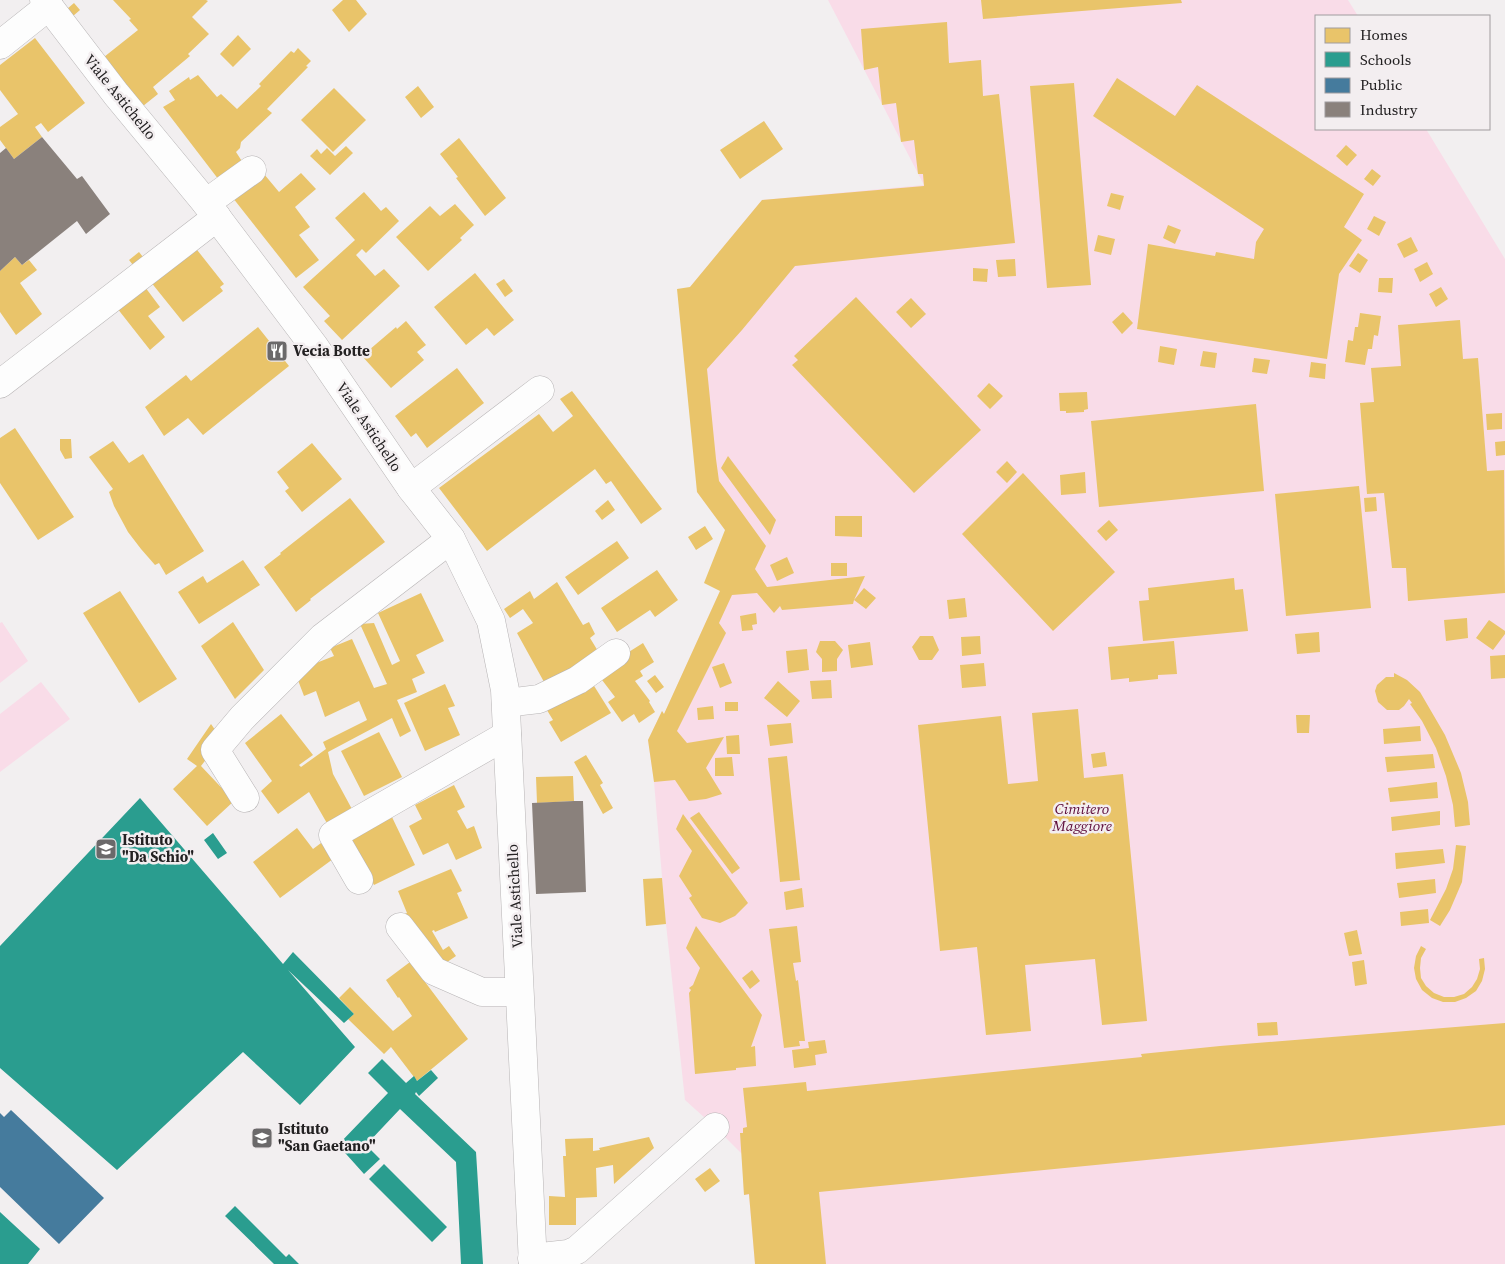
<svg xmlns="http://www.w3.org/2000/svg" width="1505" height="1264" font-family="'Source Serif 4',serif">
	<rect width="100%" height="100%" fill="#f2eff0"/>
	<path fill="#f9dce8" d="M828,0H1348L1358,16H1316V129H1426L1505,259V1264H755L749,1195H744L742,1154L715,1127L685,1100L666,924L654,782L648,740L662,711L664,714L739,549L697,492L690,287L762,200L924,185Z
		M2,622L28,661L0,683V623Z
		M41,682L70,719L0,772V714Z"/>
	<path fill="#e9c46a" d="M113,0H206L208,1L192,17L209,34L188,54L190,56L153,87L158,94L143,106L104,57L138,30L129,20L131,19Z
		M343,0H356L367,14L349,32L332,10Z
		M981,0H1181L1182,3L983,19Z
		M74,3L80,10L73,16L67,9Z
		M947,22L949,63L981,60L983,96L999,94L1015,243L795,266L742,330L707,369L716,459L719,481L766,546L755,569L767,587L865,576L854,600L864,588L876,598L866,609L854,600L853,604L782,610L780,606L774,613L757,593L732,595L719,623L726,633L677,731L687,743L724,737L706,768L722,794L706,799L689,801L675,780L654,782L648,740L662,711L664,714L720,591L704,583L725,530L697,492L677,289L690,287L762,200L924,186L923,174H918L914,140L901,142L896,103L882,105L878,67L864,70L861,29Z
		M238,35L251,49L233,67L220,54Z
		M35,38L85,103L48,132L41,123L35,127L42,137L14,159L0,140V127L18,114L0,90V65Z
		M298,48L311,61L306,66L308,67L267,109L272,113L241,142L240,148L236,152L245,166L222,184L163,107L175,100L169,91L189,77L190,80L198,75L217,97L221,94L237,109L261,86L259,84L291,51L294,53Z
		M1117,78L1175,116L1197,85L1364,194L1344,227L1362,240L1339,274L1327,359L1137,329L1148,244L1215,256L1216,252L1254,259L1256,242L1264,229L1093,116Z
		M1074,83L1091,285L1047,288L1030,86Z
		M418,86L434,107L421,118L405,97Z
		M334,88L366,120L333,152L301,120Z
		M764,121L783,149L740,179L720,150Z
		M459,138L506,198L485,216L456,178L458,177L440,154Z
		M1346,145L1357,155L1347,166L1336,156Z
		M346,146L353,153L330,175L310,156L317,149L321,154L327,148L335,156Z
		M259,168L279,192L301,173L316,189L295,207L310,227L299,235L319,260L296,278L229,193Z
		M1372,169L1381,176L1373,186L1364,179Z
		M364,192L381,211L386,207L399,221L366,253L362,249L356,255L375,276L384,269L400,286L342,340L324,321L330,316L303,287L355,240L335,218Z
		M1111,193L1124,196L1120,210L1107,206Z
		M455,204L474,225L460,238L462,240L428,271L396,237L430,206L440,216Z
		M1374,216L1386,222L1379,236L1367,229Z
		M1168,225L1181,230L1175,244L1163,238Z
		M1098,235L1115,239L1111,255L1094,251Z
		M1411,237L1418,251L1404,258L1397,244Z
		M194,246L224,284L220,287L223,291L183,322L150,281Z
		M139,252L143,257L133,265L129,260Z
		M1358,253L1368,260L1360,273L1349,266Z
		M15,257L22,265L29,260L37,270L20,283L42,314L16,335L0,312V271Z
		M1015,259L1016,276L998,277L996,260Z
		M1427,262L1433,274L1420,282L1414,269Z
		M973,268L988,269L987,282L973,281Z
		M475,273L514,320L494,336L487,328L466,345L434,307Z
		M1379,278H1393L1392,293L1378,292Z
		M504,279L513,291L505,297L496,284Z
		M145,287L160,307L148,316L165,337L150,350L117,308Z
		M1441,287L1448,299L1436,307L1429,294Z
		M856,297L981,430L914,493L792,365L798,360L794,356Z
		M911,298L926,314L911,328L896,312Z
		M1123,312L1133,323L1122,334L1112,322Z
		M1360,313L1381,316L1378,336L1374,335L1372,349H1368L1365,365L1345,362L1348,340L1353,341L1355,327H1358Z
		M1460,320L1463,359L1478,358L1487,471L1504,470L1505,593L1408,601L1406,568H1392L1384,493L1367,494L1360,403L1374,402L1371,368L1401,366L1398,325Z
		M406,321L426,345L417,352L424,360L391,388L362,356L396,327L397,329Z
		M258,327L289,366L203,435L188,418L164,436L145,407L186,375L191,381Z
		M1160,346L1177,349L1174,365L1158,362Z
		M1203,351L1217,353L1215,368L1200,366Z
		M1254,358L1270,360L1267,374L1252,372Z
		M1311,362L1326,364L1325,379L1309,377Z
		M457,368L484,403L427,448L416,433L411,437L395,416Z
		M989,383L1003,396L990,409L977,396Z
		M572,391L662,509L641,524L611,481L606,484L595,469L487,551L439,488L539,414L553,432L573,416L560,399Z
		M1087,392L1088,409L1084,410V412L1066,413V411H1060L1059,393Z
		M1256,404L1264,491L1099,507L1091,421Z
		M1502,413V429L1487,430L1486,414Z
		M15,428L74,517L38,540L0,483V438Z
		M60,439H71L72,458L65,459L60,450Z
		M113,441L129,463L143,454L204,551L166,575L159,563L155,565L141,549L128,532L114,506L109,492L113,489L89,457Z
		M1505,441V455L1496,456L1495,442Z
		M312,443L342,479L302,512L285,491L289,488L277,472Z
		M728,456L776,520L770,535L721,468Z
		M1007,461L1017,472L1007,483L996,472Z
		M1085,472L1086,493L1061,495L1060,475Z
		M1023,473L1115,572L1053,631L962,534Z
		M1359,486L1371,608L1286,616L1275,494Z
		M1376,497L1377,511L1365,512L1364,498Z
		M350,498L385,542L310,599L311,600L296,612L264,567L281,554L280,553Z
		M608,500L615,510L602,520L595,511Z
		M835,516H862V537L835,536Z
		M1109,520L1118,530L1106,541L1097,531Z
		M705,526L713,539L696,550L688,537Z
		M617,541L629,558L578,595L565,577Z
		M787,557L794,573L777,581L770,565Z
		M243,560L260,585L199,624L178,592L203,576L207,583Z
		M831,563H847V576H831Z
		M657,570L678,600L655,617L650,610L617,632L601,608Z
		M1234,578L1235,590L1243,589L1248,631L1143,641L1139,601L1149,600L1148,588Z
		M557,582L583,625L589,622L595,634L590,638L601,656L549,691L517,633L533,623L523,609L510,618L504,609L530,591L534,599Z
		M120,591L177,679L139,703L83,613Z
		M421,593L444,641L416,655L425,673L412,679L417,692L397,700L411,731L400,737L392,718L328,752L333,774L353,811L328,825L309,792L278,814L261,791L272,781L245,743L281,714L313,755L299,765L301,767L326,749L323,742L367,720L359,701L325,717L316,691L304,696L296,675L306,667L334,656L330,648L352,639L374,688L387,684L360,624L374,623L392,665L400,661L378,613Z
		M965,598L967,617L949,619L947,600Z
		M756,613L757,624L752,625L753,630L742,631L740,616Z
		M1467,618L1468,638L1446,641L1444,620Z
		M1489,620L1505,631V634L1493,650L1476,638Z
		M233,622L264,670L235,699L201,646Z
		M1319,632L1320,652L1297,654L1295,634Z
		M920,636H933L939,650L932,660H919L912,647Z
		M980,636L981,654L962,656L961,637Z
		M820,641H835L843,650L837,659V671L822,672V659L816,652Z
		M1174,641L1177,674L1158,675V679L1129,682V678L1111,680L1108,647Z
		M870,642L873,665L851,668L848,645Z
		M643,643L654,662L640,671L643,676L635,681L650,701L649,702L655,712L639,723L634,714L622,722L608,702L615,697L599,676L624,655Z
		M807,649L809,670L788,673L786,651Z
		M1505,655V678L1491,679L1490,656Z
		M724,663L732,683L720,688L712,667Z
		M984,663L986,686L962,688L960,665Z
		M1394,673L1407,680L1420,692L1445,735L1461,773L1468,802L1470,825L1455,827L1453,805L1446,776L1436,748L1422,721L1410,704L1412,703L1409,699L1404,706L1399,710H1387L1378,702L1375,691L1377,685L1386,677H1394Z
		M655,675L664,687L656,693L647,681Z
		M831,680L832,698L812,699L810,681Z
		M591,681L611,713L561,742L549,722L553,720L545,707Z
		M778,681L800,701L787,717L764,698Z
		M445,684L455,706L448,708L460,735L425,751L404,703Z
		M725,702H738V711H725Z
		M713,706L714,719L698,720L697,708Z
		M1078,709L1084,778L1123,774L1147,1021L1102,1025L1095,959L1025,965L1031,1031L986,1035L977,947L940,951L918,725L1001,716L1008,784L1038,781L1032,713Z
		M1296,715H1310L1309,733H1297Z
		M791,723L793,743L770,746L767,725Z
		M211,724L220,737L211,753L201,766L234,801L207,826L173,789L197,766L187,759Z
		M1420,726L1421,741L1384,744L1383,729Z
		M379,732L402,777L364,796L341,751Z
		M739,735L740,754H727L726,736Z
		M1105,752L1107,766L1093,768L1091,754Z
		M1433,754L1435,768L1387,772L1385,757Z
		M586,755L603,783L600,785L613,808L603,814L574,762Z
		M787,756L800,880L780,882L768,758Z
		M732,757L734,776H715V758Z
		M573,776L574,801L537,803L536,777Z
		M1437,782L1438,798L1390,802L1388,788Z
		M454,785L465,807L457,811L467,829L474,826L482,848L456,860L448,843L423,855L409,826L422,819L415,805Z
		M1440,811V825L1392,831L1391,817Z
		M699,812L740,868L732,874L690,818Z
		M683,814L748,903L735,916L720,923L702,918L689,898L692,896L679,876L692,851L676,829Z
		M391,815L415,865L374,885L348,837Z
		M297,828L313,849L321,843L333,859L280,898L253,862Z
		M1456,845L1466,846L1462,882L1450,910L1440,926L1430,920L1446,889L1453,869Z
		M1443,849L1445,863L1396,869L1395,853Z
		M451,869L462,891L457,893L468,918L435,932L434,930L432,931L443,950L449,946L456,956L437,969L400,916L407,913L398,891Z
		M662,878L666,924L646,926L643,879Z
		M1435,879L1436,893L1399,898L1397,883Z
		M802,888L804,907L786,910L784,892Z
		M1428,909L1429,923L1401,926L1400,912Z
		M696,926L762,1015L751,1047L755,1046L756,1066L736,1068V1070L695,1074L689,993L691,990L689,988L693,985L700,968L686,948Z
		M797,926L801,962L793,963L796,981L798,980L805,1041H799L800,1046L784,1048L769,929Z
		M1357,930L1362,954L1349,956L1344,933Z
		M1421,946L1426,949L1421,958L1420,968L1421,978L1426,986L1434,993L1444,997H1454L1464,994L1472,987L1477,979L1480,969L1479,959L1484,958L1485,969L1482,981L1476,991L1466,998L1455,1002H1443L1432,998L1422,990L1416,979L1414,968L1416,956Z
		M1364,960L1367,984L1355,986L1352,962Z
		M410,962L468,1039L417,1081L391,1047L384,1054L348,1019L354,1014L339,998L350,987L393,1031L412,1016L399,997L398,998L386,980Z
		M752,970L760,981L750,989L742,978Z
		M1277,1022L1278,1035L1258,1036L1257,1023Z
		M1505,1023V1125L819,1192L826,1264H755L749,1194L744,1195L740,1133H743V1128L747,1127L743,1088L806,1082L807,1091L1142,1057L1141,1054L1220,1046Z
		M825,1040L827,1053L815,1055L816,1065L794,1068L792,1050L809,1048L808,1042Z
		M649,1137L654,1148L614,1184L613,1165L596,1168L597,1197L576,1198V1225H549V1196L565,1197L563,1156H566L565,1139L593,1138V1151L600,1150L599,1148Z
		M710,1168L720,1181L705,1192L695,1179Z"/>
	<path fill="#2a9d8f" d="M140,798L283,964L293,952L354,1014L344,1023L288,970L355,1047L300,1105L243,1052L117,1170L0,1068V946Z
		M213,833L227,853L218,859L204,840Z
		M382,1059L406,1083L414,1076L417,1081L431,1070L438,1078L419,1096L416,1092L415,1094L476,1152L483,1264H461L456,1162L400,1109L366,1145L380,1159L364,1174L338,1145L388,1093L368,1073Z
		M384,1164L447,1227L432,1242L369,1179Z
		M235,1206L286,1257L289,1254L299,1264H274L225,1216Z
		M0,1212L40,1249L28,1264H0Z"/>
	<path fill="#457b9d" d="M11,1110L104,1198L59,1244L0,1187V1113L4,1117Z"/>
	<path fill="#8a817c" d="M42,137L77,179L82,176L110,214L86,234L77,221L22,265L15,257L0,271V153L6,148L14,159Z
		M574,801H583L586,892L536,894L532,803Z"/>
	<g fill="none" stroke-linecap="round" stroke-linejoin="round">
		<g stroke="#b7b4b5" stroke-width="29">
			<path id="street" d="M0,45L49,6
				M206,203L252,170
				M0,384L217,217
				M411,488L540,390
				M506,703L539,699L578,680L616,653
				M245,798L215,750L242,718L323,637L451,539
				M359,880L333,835L507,735
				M400,927L434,971L482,992H519
				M532,1258L568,1254L577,1250L715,1127"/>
		</g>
		<g stroke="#b7b4b5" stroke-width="29">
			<path id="secondary" d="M44,0L116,94L206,203L314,346L411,488L451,539L491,621L505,690L533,1264"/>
		</g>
		<use href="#street" stroke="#fdfdfd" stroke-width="28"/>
		<use href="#secondary" stroke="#fdfdfd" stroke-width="28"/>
	</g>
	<defs>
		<g id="restaurant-square" transform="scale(1.125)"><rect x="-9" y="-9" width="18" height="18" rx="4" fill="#6b696a" stroke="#f3eef0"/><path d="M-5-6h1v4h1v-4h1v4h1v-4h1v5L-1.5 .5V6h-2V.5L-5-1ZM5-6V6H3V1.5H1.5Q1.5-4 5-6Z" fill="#fff"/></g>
		<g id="school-square" transform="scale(1.125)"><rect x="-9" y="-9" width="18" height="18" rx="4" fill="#6b696a" stroke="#f3eef0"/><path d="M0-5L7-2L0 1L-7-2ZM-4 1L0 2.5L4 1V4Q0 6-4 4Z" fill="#fff"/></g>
	</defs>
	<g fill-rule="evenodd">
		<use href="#restaurant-square" x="277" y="351"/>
		<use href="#school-square" x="106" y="849"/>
		<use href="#school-square" x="262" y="1138"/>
	</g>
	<g text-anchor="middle" stroke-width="5" stroke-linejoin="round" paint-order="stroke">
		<g font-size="15" fill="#232122" stroke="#f3eef0">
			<text transform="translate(120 97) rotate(51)" y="5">Viale Astichello</text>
			<text transform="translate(369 427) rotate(56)" y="5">Viale Astichello</text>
			<text transform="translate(515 896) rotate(-93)" y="5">Viale Astichello</text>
		</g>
		<g font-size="15" font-weight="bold" fill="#232122" stroke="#f3eef0" text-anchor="start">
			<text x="293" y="356">Vecia Botte</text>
			<text x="122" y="845">Istituto<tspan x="122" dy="17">"Da Schio"</tspan></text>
			<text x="278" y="1134">Istituto<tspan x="278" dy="17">"San Gaetano"</tspan></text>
		</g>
		<g font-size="15" font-style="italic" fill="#5b0938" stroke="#f3eef0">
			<text x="1082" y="814">Cimitero<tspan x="1082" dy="17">Maggiore</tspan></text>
		</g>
	</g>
	<rect x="1315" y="15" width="175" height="115" fill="#f3eef0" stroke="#a09c9e"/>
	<rect x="1325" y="28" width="25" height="15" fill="#e9c46a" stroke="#a09c9e"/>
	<text x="1360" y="40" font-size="15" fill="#232122">Homes</text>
	<rect x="1325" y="52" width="25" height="15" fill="#2a9d8f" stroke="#a09c9e"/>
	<text x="1360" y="65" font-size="15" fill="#232122">Schools</text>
	<rect x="1325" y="78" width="25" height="15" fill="#457b9d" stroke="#a09c9e"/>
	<text x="1360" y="90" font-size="15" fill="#232122">Public</text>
	<rect x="1325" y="102" width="25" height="15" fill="#8a817c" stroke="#a09c9e"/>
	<text x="1360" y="115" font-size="15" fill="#232122">Industry</text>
</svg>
